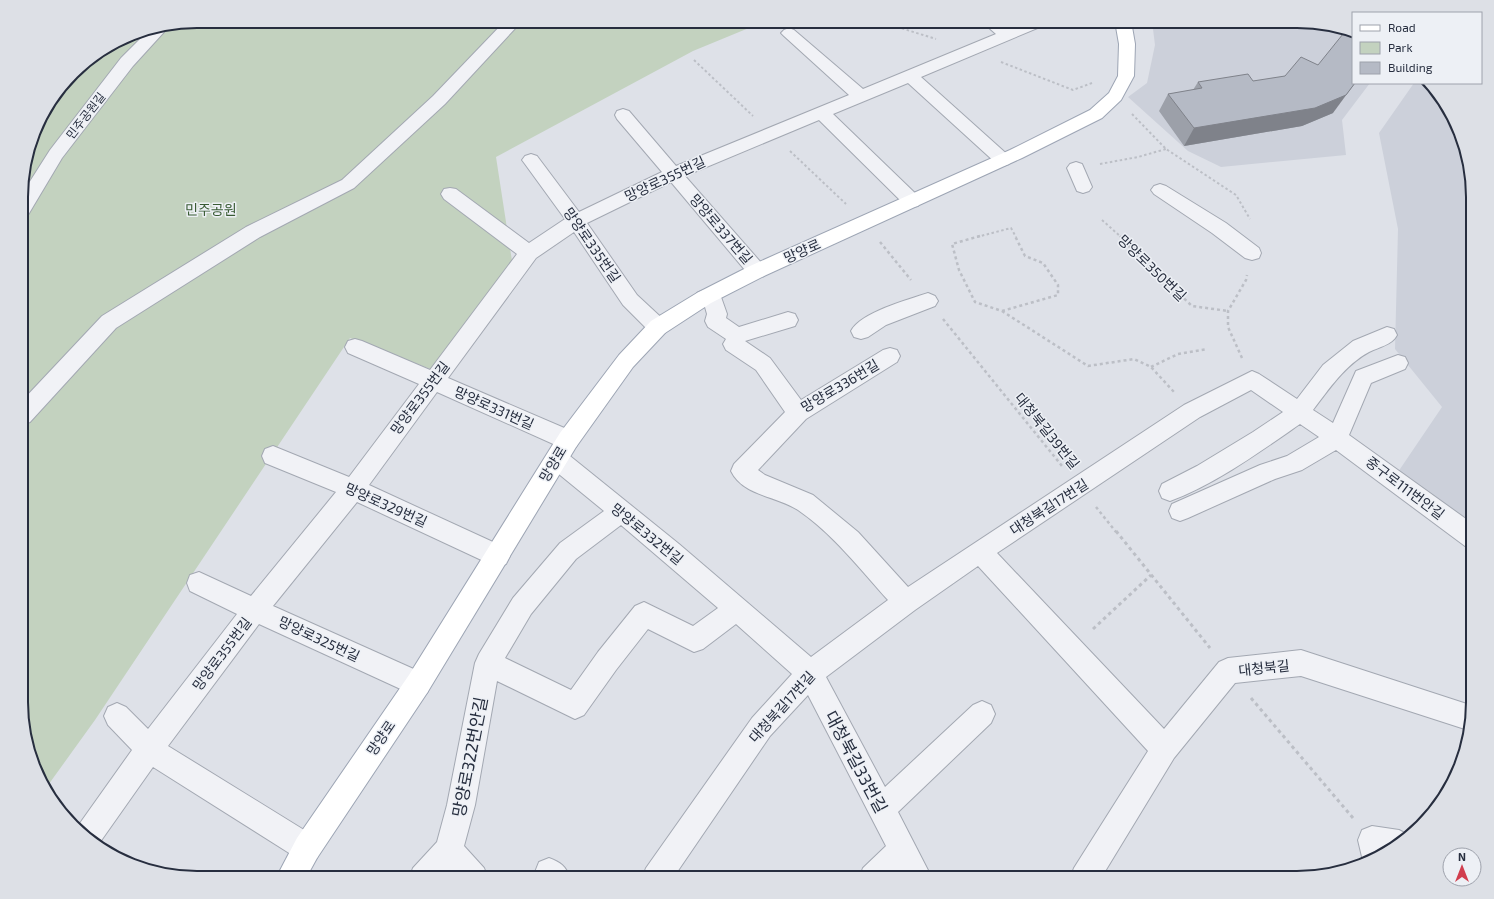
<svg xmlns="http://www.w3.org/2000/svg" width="1494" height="899" font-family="'Exo 2','Noto Sans KR',sans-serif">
	<rect width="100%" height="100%" fill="#dee1e8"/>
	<path fill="#ccd0da" d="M1152,21H1298L1343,27L1353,31V83H1370L1342,120L1346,155L1221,167L1188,151L1128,97L1147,83L1155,45Z
		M1414,83H1430L1449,109L1473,185V526L1398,472L1442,407L1395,349L1398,229L1379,133Z"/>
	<path fill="#c3d2bf" d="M197,21H766L693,51L496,157L512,261L433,370L350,338L95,720L46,788L22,725V174L39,119L81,65L130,34Z"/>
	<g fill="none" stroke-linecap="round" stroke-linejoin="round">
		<g stroke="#a3a8b2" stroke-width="2">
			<path id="minor" d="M505,21H522L445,104L354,188L260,237L116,328L30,422L22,425V401L102,316L246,227L342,180L433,96Z
				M981,21H999L1009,29L1029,21H1050L1047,24L921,77L1009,156L1012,160L1009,164L1003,166L997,164L908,83L833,114L918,196L921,201L918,206L912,207L906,206L819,120L685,176L764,266L767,271L764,276L757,278L750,276L671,182L587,223L637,295L665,321L668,327L665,333L658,335L651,333L623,305L574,232L536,258L448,378L576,433L579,440L576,447L568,449L560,447L437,392L369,485L506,548L510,556L506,564L498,567L490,564L357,502L273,606L427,675L431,684L427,693L418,697L259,624L168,746L317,838L321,848L317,858L307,862L297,858L153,767L98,845L78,826L132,750L108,725L104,716L108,707L117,703L126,707L148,729L237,614L190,591L187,583L190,575L199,572L251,596L336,492L265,463L262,456L265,449L273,446L349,477L419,384L348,353L345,347L348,341L355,339L362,341L430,370L517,254L444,199L441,194L444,189L450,188L456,189L529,243L565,219L525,164L522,160L525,156L531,154L537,156L579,212L662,172L617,119L615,115L617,111L623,109L629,111L676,166L849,95L784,36L781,33L784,30L789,28L794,30L863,89L996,34Z
				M165,27L167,29L164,32L133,66L62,158L28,215L22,216V194L50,150L121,58L149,30Z
				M1076,162L1082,164L1092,187L1089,191L1083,193L1077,191L1067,168L1070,164Z
				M1160,184L1166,186L1226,223L1259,248L1261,253L1259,258L1252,260L1245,258L1212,233L1154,194L1151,190L1154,186Z
				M704,290L721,297L727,314L726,318L739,327L788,312L795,314L798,320L795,326L745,341L770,358L801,400L883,350L890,348L897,350L900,356L897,362L806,419L758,470L765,475L813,495L858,532L908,587L1184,405L1252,371L1259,374L1297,399L1323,365L1353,341L1387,327L1394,329L1397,335C1392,345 1379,347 1369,352C1345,365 1329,389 1313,410L1333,423L1356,371L1398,355L1405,357L1408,363L1405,369L1371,383L1349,435L1473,524V549L1465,546L1336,450L1302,470L1275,479L1188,518L1180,521L1172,518L1169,511L1172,504L1260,465L1287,456L1319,437L1300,424C1261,451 1214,485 1170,501L1162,498L1159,491L1162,484L1197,466L1253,432L1283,412L1251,390L1200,417L997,553L1164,729L1219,662L1228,658L1301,650L1473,706V714L1468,730L1301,676L1235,683L1174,758L1101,878H1070L1074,868L1148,751L978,566L915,610L826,677L885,787L973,705L982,701L991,705L995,714L991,723L898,812L932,878H902L900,872L894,878H859L863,868L886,846L808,695L770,736L673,878H642L646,868L752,718L792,674L736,624L703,649L694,652L648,629L616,670L584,715L575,719L497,681L475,805L464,846L484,868L488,878H455L449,871L443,878H409L413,868L437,842L447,805L475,663L479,654L513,598L560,543L604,511L549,466L546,459L549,452L557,449L565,452L679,544L811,657L888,600C860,569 833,534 798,510C777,496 743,496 731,471L734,464L785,412L756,370L726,350L723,344L726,339L708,327L705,321L707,314L705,307L697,303L694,298L697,293ZM621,525L718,608L693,626L644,602L635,606L598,652L571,690L505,658L531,614L576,559Z
				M928,293L935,296L938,301L935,306L886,325L868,337L861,339L854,337L851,331C861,312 908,300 928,293Z
				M1372,826L1399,830L1410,836L1385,854L1363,861L1358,840L1362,830Z
				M549,858C560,862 566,866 570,878H537L535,872L539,862Z"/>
		</g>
		<g stroke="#9da5b4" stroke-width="2">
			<path id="major" d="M1115,21H1131L1135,44L1134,76L1121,100L1102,118L1022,158L764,276L711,303L665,333L633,367L576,447L427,693L317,858L306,878H276L297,838L409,675L560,433L619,355L651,321L697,293L750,266L1010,150L1090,110L1109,93L1118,76L1119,44Z"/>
		</g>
		<path stroke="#bcbfc6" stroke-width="2" stroke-dasharray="2.5 2.5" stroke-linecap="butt" d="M878,21L936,39
			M694,60L753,116
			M1001,62L1073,90L1092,83
			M1132,114L1166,149L1236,195L1250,219
			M790,151L846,204
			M1100,164L1138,157L1166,149
			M1102,220L1121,237
			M977,237L1011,228L1016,237"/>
		<path stroke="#bcbfc6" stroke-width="2.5" stroke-dasharray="3 3" stroke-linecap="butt" d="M980,236L952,244L959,270L975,302L1002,311
			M1120,236L1151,271L1171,286L1192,306L1228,311
			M880,242L911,280
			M1002,311L1088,366L1134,359L1151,367L1174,392
			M1002,311L1058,295V285L1043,263L1025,256L1015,236
			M943,319L1062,466
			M1242,358L1228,327V311L1246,280L1247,275
			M1151,367L1178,354L1207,349
			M1096,507L1116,532"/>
		<path stroke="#bcbfc6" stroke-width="3" stroke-dasharray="3.5 3.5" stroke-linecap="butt" d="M1116,531L1210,648
			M1093,629L1151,575
			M1251,698L1353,818"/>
		<use href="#minor" fill="#f1f2f6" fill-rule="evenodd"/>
		<use href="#major" fill="#fff" fill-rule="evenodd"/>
	</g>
	<path fill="#9ca0a9" d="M1253,81L1333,113L1302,126L1184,146L1159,111L1168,94L1193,90L1198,82Z"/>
	<path fill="#7f828a" d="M1355,83L1333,113L1302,126L1184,146L1194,128Z"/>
	<path fill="#b5bac5" stroke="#7f828a" d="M1347,29L1353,31V83H1355L1346,95L1315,108L1194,128L1168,94L1202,88L1198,82L1248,74L1253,81L1285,76L1301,57L1318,65Z"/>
	<g text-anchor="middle" stroke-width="3" stroke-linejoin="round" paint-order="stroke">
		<g font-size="12" fill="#272e3f" stroke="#edf0f5">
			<text transform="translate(86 116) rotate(-52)" y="4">민주공원길</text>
		</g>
		<g font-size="14" fill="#272e3f" stroke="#edf0f5">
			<text transform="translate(665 179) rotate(-25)" y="5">망양로355번길</text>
			<text transform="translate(721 229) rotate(49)" y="5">망양로337번길</text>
			<text transform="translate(592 245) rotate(55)" y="5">망양로335번길</text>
			<text transform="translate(802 251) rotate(-24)" y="5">망양로</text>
			<text transform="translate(1152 268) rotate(44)" y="5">망양로350번길</text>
			<text transform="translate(840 386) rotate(-31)" y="5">망양로336번길</text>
			<text transform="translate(420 398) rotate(-53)" y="5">망양로355번길</text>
			<text transform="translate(494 408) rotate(24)" y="5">망양로331번길</text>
			<text transform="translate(1047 431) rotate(51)" y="5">대청북길39번길</text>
			<text transform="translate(553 464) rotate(-59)" y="5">망양로</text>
			<text transform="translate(1405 488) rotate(37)" y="5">중구로111번안길</text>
			<text transform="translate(386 505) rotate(24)" y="5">망양로329번길</text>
			<text transform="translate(1049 507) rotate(-33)" y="5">대청북길17번길</text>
			<text transform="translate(647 534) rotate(39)" y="5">망양로332번길</text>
			<text transform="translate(319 639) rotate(25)" y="5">망양로325번길</text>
			<text transform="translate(222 654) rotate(-53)" y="5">망양로355번길</text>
			<text transform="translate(1264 668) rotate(-6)" y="5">대청북길</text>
			<text transform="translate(782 707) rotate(-48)" y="5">대청북길17번길</text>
			<text transform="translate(381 738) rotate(-56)" y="5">망양로</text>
		</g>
		<g font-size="14" fill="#395b34" stroke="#edf0f5">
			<text x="211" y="215">민주공원</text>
		</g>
		<g font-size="17" fill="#272e3f" stroke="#edf0f5">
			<text transform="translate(470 757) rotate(-79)" y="6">망양로322번안길</text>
			<text transform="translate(856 762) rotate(62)" y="6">대청북길33번길</text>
		</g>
	</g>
	<path d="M0 0H1494V899H0ZM197 28H1297A169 169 0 0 1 1466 197V702A169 169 0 0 1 1297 871H197A169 169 0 0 1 28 702V197A169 169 0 0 1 197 28Z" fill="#dde0e6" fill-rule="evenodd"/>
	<path fill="none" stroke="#272e3f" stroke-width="2" d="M197 28H1297A169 169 0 0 1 1466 197V702A169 169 0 0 1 1297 871H197A169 169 0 0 1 28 702V197A169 169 0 0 1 197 28Z"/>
	<rect x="1352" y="12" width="130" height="72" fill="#edf0f5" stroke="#9ea2ac"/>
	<rect x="1360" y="25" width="20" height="6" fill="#ffffff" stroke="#9ea2ac"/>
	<text x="1388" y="32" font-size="12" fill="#272e3f">Road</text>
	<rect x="1360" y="42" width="20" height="12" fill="#c3d2bf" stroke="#9ea2ac"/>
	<text x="1388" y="52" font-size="12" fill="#272e3f">Park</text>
	<rect x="1360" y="62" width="20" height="12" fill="#b5bac5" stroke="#9ea2ac"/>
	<text x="1388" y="72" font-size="12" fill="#272e3f">Building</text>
	<g transform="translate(1462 867)"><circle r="19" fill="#edf0f5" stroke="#9ea2ac"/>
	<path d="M0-3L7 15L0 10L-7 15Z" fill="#d13e4e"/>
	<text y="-6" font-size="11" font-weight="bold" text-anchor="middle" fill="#272e3f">N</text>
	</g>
</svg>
